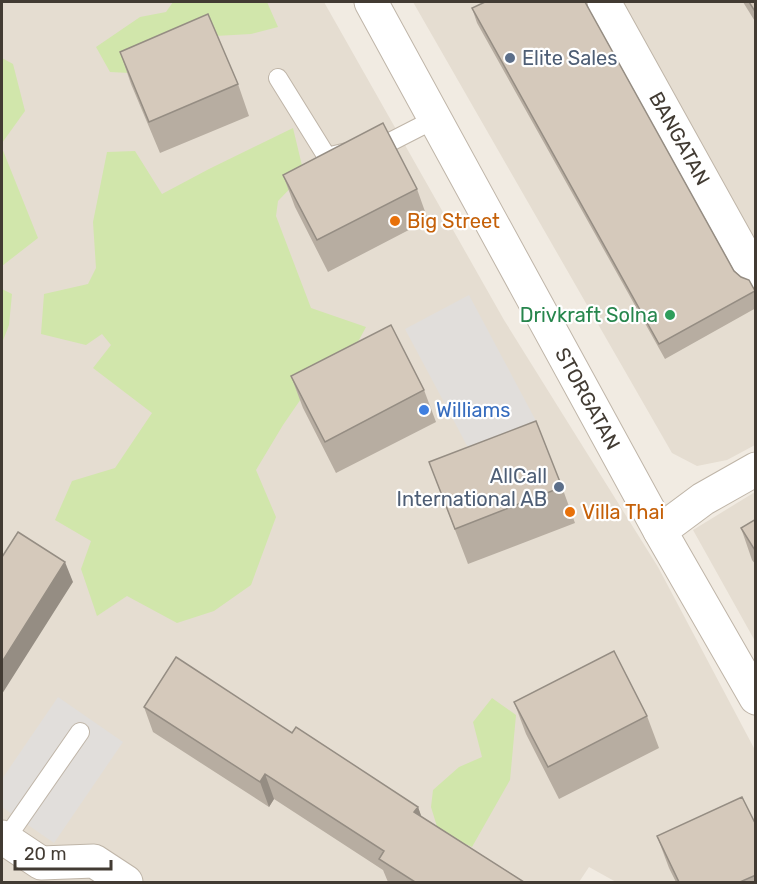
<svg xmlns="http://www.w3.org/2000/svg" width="757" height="884" font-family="Rubik,sans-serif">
	<rect width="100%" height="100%" fill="#f1ebe2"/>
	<path fill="#e5ddd1" d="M2,2H324L504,320L658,567L755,750V882H616L589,867L579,882H2Z
		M413,2H755V445L727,460L697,466L672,453Z
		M755,492V641L693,530Z"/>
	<path fill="#d1e6ab" d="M173,2H267L278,27L251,34L197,37L130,73L110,72L96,47L140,17L166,12Z
		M2,58L13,64L25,111L2,143Z
		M293,128L304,174L278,201L276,216L311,308L366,327L345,366L314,380L283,425L256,470L276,517L251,585L214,611L177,623L127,596L97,616L81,569L91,541L55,520L72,481L115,468L152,413L93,368L111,345L102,334L86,345L41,334L44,294L88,284L96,268L93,222L107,152L135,151L162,194L209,169Z
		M2,148L38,238L2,266V147Z
		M2,289L12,294L9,325L2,343Z
		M492,698L516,715L510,780L472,847L439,833L431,807L433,790L459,767L482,757L473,722Z"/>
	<path fill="#e1dedb" d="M469,295L536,421L472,455L405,329Z
		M58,697L123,742L54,843L2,807V779Z"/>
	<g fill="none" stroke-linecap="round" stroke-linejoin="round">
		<g stroke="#bfb5a8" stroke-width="20">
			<path id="service" d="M278,78L327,157L392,141L435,119
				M5,840L80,732"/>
		</g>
		<g stroke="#bfb5a8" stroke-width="35">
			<g id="minor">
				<path id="s1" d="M604,2L756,276"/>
				<path d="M660,531L703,499L756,469"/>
				<path d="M2,837L41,863L94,861L126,882"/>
			</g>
		</g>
		<g stroke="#bfb5a8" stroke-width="35">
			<g id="tertiary">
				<path id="s2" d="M371,2L660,531L756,698"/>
			</g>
		</g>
		<use href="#service" stroke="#fff" stroke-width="18"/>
		<use href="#minor" stroke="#fff" stroke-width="33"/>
		<use href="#tertiary" stroke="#fff" stroke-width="33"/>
	</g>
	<path fill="#b7ada1" d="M743,2H756V23Z
		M472,8L755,291L756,308L665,359L477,23Z
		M120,52L238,84L249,116L160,153L131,84Z
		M283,175L417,189L428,220L328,272L295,207Z
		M291,376L424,390L436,422L336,473L303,408Z
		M429,462L562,487L575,523L468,564Z
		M756,519V565L752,560L741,528Z
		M514,702L647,716L659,748L559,799L526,734Z
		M144,707L292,733L418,807L421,816L524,882H388L383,870L274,799L269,807L153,732Z
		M756,825V882H676L669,868L657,836Z"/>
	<path fill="#958d83" d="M65,562L73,582L2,694V662Z
		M265,774L274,799L269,807L260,782Z
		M418,807L427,832L414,812Z"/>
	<path fill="#d5c9bb" stroke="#958d83" stroke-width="1.5" d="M485,2H585L734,271L741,277L749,280L755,291L659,344L472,8Z
		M749,2H756V13Z
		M208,14L238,84L149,122L120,52Z
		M383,123L417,189L317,240L283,175Z
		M391,325L424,390L325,442L291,376Z
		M536,421L562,487L455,529L429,462Z
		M756,519V552L741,528Z
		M18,532L65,562L2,662V557Z
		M614,651L647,716L548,767L514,702Z
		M176,657L292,733L296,727L418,807L414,812L524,882H415L379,859L384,851L265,774L260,782L144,707Z
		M742,797L756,825V875L740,882H679L657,836Z"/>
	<g fill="#5c6f8a" stroke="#fff" stroke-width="2">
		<circle cx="510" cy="58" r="6"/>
		<circle cx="559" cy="487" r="6"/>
	</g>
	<g fill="#e8710a" stroke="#fff" stroke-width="2">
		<circle cx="395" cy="221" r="6"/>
		<circle cx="570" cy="512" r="6"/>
	</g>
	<circle fill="#2e9e5b" stroke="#fff" stroke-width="2" cx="670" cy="315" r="6"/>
	<circle fill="#3f7fe0" stroke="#fff" stroke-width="2" cx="424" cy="410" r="6"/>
	<g text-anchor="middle" stroke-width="4.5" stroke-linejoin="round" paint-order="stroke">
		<g font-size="20" fill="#4e5e75" stroke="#fff" text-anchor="start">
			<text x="522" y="65">Elite Sales</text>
			<text x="547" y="483" text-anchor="end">AllCall<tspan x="547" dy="23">International AB</tspan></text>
		</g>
		<g font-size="20" fill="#423b33" stroke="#fff">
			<text dy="7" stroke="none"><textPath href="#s1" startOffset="156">BANGATAN</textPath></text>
			<text dy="7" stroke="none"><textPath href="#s2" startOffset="452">STORGATAN</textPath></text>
		</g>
		<g font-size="20" fill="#c56008" stroke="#fff" text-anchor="start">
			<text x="407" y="228">Big Street</text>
			<text x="582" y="519">Villa Thai</text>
		</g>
		<g font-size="20" fill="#27864d" stroke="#fff" text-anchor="end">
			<text x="658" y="322">Drivkraft Solna</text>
		</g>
		<g font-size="20" fill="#366cbe" stroke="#fff" text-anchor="start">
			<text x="436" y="417">Williams</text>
		</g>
	</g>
	<rect width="757" height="884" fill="none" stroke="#423b33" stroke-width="6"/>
	<path d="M15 860v9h96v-9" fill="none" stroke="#423b33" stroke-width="3"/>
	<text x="24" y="860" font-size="18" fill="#423b33" stroke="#ffffff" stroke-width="4.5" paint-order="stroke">20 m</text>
</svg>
